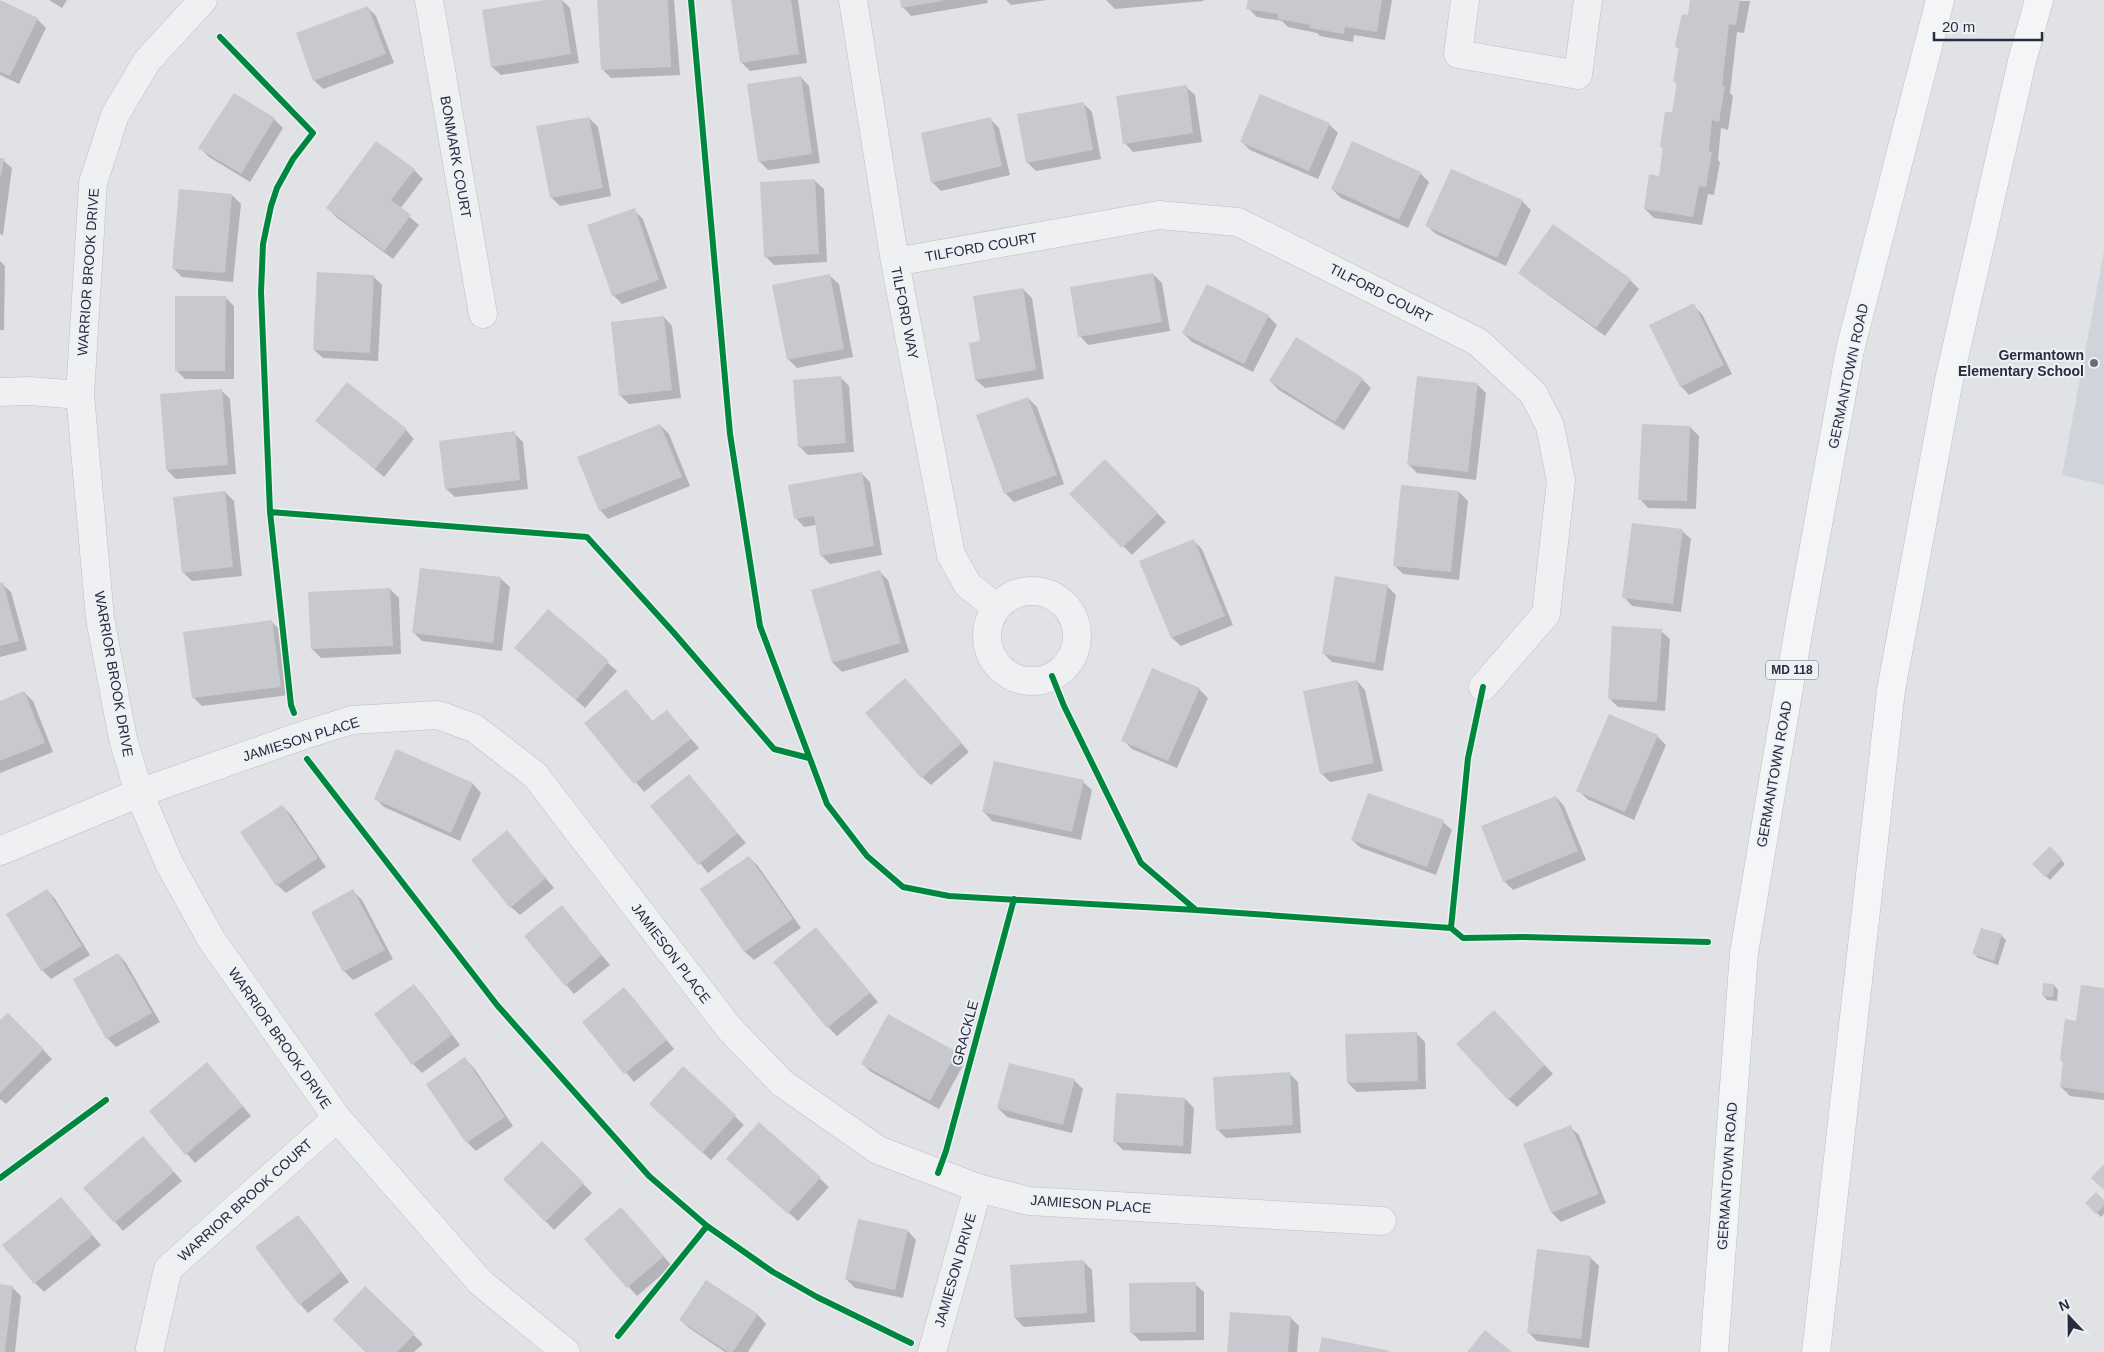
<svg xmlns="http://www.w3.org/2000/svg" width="2104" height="1352" font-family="Arial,sans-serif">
	<rect width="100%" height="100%" fill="#e0e2e6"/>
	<path fill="#d0d3da" d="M2104,251V485L2062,475Z"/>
	<path fill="#0003" d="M49,0H67L62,8Z
		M553,0H562L570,8L579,63L501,75L492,67Z
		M599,0H674L680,75L611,78L602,69Z
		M733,0H798L807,63L750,71L741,62Z
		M901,0H987L988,3L911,16L903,7Z
		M1006,0H1047L1011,5Z
		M1106,0H1203L1204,1L1115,9Z
		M1249,0H1392L1385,40L1354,35L1353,42L1320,36L1317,33L1288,27L1282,21L1257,17L1248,8Z
		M1692,0L1750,1L1744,33L1737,32L1730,93L1733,96L1728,130L1721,128L1718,160L1720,162L1714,195L1708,194L1702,225L1654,218L1645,209L1660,177L1664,149L1661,146L1673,113L1678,85L1675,82L1680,50L1676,46L1689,17Z
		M0,2L37,19L46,28L19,84L0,75Z
		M368,8L376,16L394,63L323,89L314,80Z
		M801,77L809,86L820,163L768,170L759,161Z
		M1186,87L1195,95L1202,142L1133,152L1125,143Z
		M234,94L274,119L283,128L250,182L209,157L200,148Z
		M1083,103L1092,112L1101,159L1036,171L1027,162Z
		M589,118L598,127L611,196L560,206L551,197Z
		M990,119L999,128L1010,175L941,191L932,182Z
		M1329,124L1338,133L1318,179L1250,150L1241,141Z
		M0,159L3,160L12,168L3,235L0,234Z
		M414,170L423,179L400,209L419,225L393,259L336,217L328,208Z
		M1420,173L1429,182L1408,228L1341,198L1332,189Z
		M815,181L824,189L827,262L774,265L766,257Z
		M232,195L241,204L233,282L182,277L173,268Z
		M1522,201L1531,210L1506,266L1436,234L1427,226Z
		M634,210L643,219L667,288L622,304L613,295Z
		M0,261L5,266L4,330H0Z
		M1520,273L1630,280L1639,289L1605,336L1529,281Z
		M1153,274L1162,283L1170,331L1088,345L1080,336Z
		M373,276L382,285L378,361L323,358L314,350Z
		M830,276L839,284L853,357L797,368L788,359Z
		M1023,289L1032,298L1044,379L985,388L976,380L981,342Z
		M225,297L234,306V379H185L176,370Z
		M1693,305L1702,314L1732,374L1689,395L1681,386Z
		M1268,316L1277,325L1253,372L1192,342L1183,333Z
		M664,317L672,326L681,398L629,404L620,395Z
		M841,378L849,386L854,452L808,455L799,446Z
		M1362,379L1371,388L1344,430L1279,390L1270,381Z
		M1477,384L1486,393L1476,480L1417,473L1408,464Z
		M221,390L230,399L236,474L176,479L167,470Z
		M1028,398L1037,407L1064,484L1014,502L1005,493Z
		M317,421L406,430L414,439L384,477Z
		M660,425L669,434L690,486L608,519L600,510Z
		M1690,427L1699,436L1696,509L1648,508L1640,499Z
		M514,433L523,442L528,489L455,497L446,489Z
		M1105,461L1166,522L1132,555L1071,494Z
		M861,473L870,482L882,555L830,564L821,555L816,525L804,527L796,518Z
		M225,492L234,501L242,576L192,581L183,572Z
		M1459,492L1468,501L1459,580L1403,574L1394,565Z
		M1682,531L1691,539L1681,612L1632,606L1624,597Z
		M1193,540L1202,549L1233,625L1181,646L1172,638Z
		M879,571L888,580L909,652L842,672L833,663L812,591Z
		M501,579L510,587L502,651L422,641L413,632Z
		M0,584H2L11,592L27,650L0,657Z
		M1387,586L1396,595L1383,671L1332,662L1323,653Z
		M390,589L399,598L401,654L321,658L312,649Z
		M548,610L617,671L585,708L525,656Z
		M271,621L280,630L289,695L202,706L193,697Z
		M1661,631L1670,639L1665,711L1618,707L1609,698Z
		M1357,681L1365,690L1383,771L1330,782L1322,774Z
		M914,689L969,752L931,785L922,777Z
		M1199,689L1208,698L1177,768L1132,749L1123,740Z
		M24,692L33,701L53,752L0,773V702Z
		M635,700L653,722L667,711L699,748L644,792L586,723Z
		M1657,736L1666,745L1634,820L1587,799L1578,790Z
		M396,751L473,784L481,793L460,841L384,807L375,798Z
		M689,776L746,843L708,873L652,806Z
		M1083,782L1092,790L1081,840L992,821L984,812Z
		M1556,797L1564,806L1586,860L1513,890L1504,881Z
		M282,806L291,815L326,867L286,893L277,885Z
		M1443,822L1452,830L1436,875L1361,848L1352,840Z
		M507,832L554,888L520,915L511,907Z
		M2050,848L2065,864L2050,880L2034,864Z
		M749,857L758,866L801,928L754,960L745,952L702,889Z
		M47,890L55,899L90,955L51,979L42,970Z
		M353,891L362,900L393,959L353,980L344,971Z
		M562,907L610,965L574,994L566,985Z
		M816,928L878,1002L837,1036L828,1027Z
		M1982,929L2002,936L2006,940L1998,965L1978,958L1974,954Z
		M118,954L126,963L160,1022L116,1047L107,1038Z
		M2044,984L2054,985L2058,990L2057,1001L2047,1000L2043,995Z
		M414,986L422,994L460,1045L422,1073L413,1064L376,1014Z
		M2104,989V1100L2070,1096L2061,1087L2064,1063L2061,1060L2078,1023Z
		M633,998L674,1049L634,1082L583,1022Z
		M8,1014L52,1059L6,1104L0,1099V1022Z
		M1503,1020L1553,1074L1517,1107L1508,1099Z
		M1416,1033L1425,1042L1426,1089L1357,1092L1348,1083Z
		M956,1053L965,1062L939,1109L871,1072L862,1063Z
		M465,1059L474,1068L513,1126L476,1151L467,1142L427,1085Z
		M684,1068L744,1125L711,1160L659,1113Z
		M215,1073L251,1116L195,1163L150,1111Z
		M1289,1073L1298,1082L1301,1133L1226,1138L1217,1129Z
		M1074,1080L1083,1089L1072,1133L1007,1117L998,1108Z
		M1185,1099L1194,1108L1191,1154L1123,1150L1114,1141Z
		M759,1124L829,1187L798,1221L737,1167Z
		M1570,1127L1579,1135L1606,1203L1561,1222L1552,1213L1525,1145Z
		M542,1143L592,1193L554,1230L505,1179Z
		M152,1147L182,1181L123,1231L115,1222Z
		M61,1198L101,1245L44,1292L35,1283Z
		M2104,1202V1214L2101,1217L2087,1203Z
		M298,1216L306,1225L349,1282L308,1313L300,1304Z
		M630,1218L672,1266L637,1296L586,1239Z
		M908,1231L916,1240L903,1298L855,1288L846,1279Z
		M1590,1257L1599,1266L1589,1348L1537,1341L1528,1332Z
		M1083,1261L1092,1270L1095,1322L1024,1327L1015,1318L1011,1266Z
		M706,1281L758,1315L766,1324L748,1352H725L689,1328L680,1320Z
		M1195,1284L1204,1292V1340L1140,1341L1131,1332Z
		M0,1285L12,1287L21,1296L15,1352H0Z
		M365,1288L423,1344L414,1352H367Z
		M1290,1317L1299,1326L1297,1352H1228Z"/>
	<path fill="#c7c9ce" d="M0,0L38,18L10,76L0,72Z
		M545,0H562L571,54L491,67L482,10Z
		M597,0H668L671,67L601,70Z
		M731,0H791L799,54L740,63Z
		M900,0H942V1L901,8Z
		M1248,0H1382L1377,32L1345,27L1344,34L1310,28V25L1278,19V14L1246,9Z
		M1690,0H1740L1736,25L1729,24L1722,86H1725L1719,122L1712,120L1709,152H1712L1706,187L1699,186L1693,217L1644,209L1649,174L1659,176L1663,147H1660L1665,112H1672L1677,82H1673L1679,47H1675L1676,40L1682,14L1688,15Z
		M368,6L386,54L313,81L296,33Z
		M801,76L812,154L758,162L747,84Z
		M1187,85L1193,133L1123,144L1116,96Z
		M234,93L275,118L241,174L198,148Z
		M1260,94L1330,123L1309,171L1240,142Z
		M1084,102L1093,150L1026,163L1017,114Z
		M589,117L603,188L550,198L536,126Z
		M991,117L1002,166L931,183L921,133Z
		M376,141L415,169L391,200L411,215L384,251L326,208Z
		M1352,141L1421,172L1399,220L1331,189Z
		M0,158H4L1,177L0,176Z
		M1451,169L1523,200L1497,258L1425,226Z
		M815,179L819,254L764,257L760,182Z
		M179,189L232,194L225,273L172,269Z
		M635,208L659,280L612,296L587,225Z
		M1553,224L1631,279L1596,328L1518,273Z
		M317,272L374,275L370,353L313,350Z
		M1153,273L1162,322L1078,337L1070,287Z
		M830,274L844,349L787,360L772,285Z
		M1207,284L1269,315L1244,364L1182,333Z
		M1023,288L1036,370L975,380L969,343L980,341L973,296Z
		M175,296H226L225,371H175Z
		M1694,303L1724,365L1680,387L1649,325Z
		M664,316L672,390L619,396L611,322Z
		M1296,337L1363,378L1335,422L1269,381Z
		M841,376L846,443L798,447L793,380Z
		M1417,376L1478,383L1468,472L1407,465Z
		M347,382L407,429L375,469L315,421Z
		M222,389L228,465L166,470L160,394Z
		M1028,397L1057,475L1004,494L976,415Z
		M660,424L682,477L599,511L577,457Z
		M1642,424L1690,426L1687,501L1638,500Z
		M515,431L520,480L445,489L439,441Z
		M1105,459L1158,513L1122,548L1069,494Z
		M862,472L874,546L820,556L814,516L794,519L788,485Z
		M1401,485L1459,491L1451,572L1393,566Z
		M225,491L233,567L182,573L173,497Z
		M1632,523L1683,529L1673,604L1622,598Z
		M1194,539L1225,616L1171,638L1139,561Z
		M420,568L501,577L493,643L412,633Z
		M880,570L901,643L832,663L811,590Z
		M1335,576L1388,585L1375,663L1322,654Z
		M3,582L19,641L0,646V583Z
		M390,588L393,646L311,649L308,592Z
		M548,609L609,661L576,700L514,648Z
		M272,620L281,687L192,698L183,632Z
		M1612,626L1662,629L1657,702L1608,699Z
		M1152,668L1200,688L1168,761L1121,741Z
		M905,678L962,743L921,778L865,713Z
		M1357,680L1374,763L1320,774L1303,691Z
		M626,689L652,721L667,710L691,739L634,784L584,723Z
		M24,691L45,743L0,761V701Z
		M1609,714L1658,735L1625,812L1576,791Z
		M396,749L473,783L451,833L374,799Z
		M994,761L1084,780L1072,832L982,812Z
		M689,774L738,833L698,865L650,806Z
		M1368,793L1444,820L1427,867L1351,840Z
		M1556,796L1578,851L1503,882L1481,826Z
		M282,805L318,858L276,886L240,832Z
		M507,830L546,878L510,908L471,860Z
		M2050,846L2062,859L2045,877L2032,864Z
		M749,856L793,919L744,952L700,889Z
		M47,889L82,946L41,971L6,914Z
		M353,889L385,950L343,972L311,912Z
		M562,905L602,955L565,986L524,936Z
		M816,927L870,993L827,1028L773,962Z
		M1981,928L2002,934L1994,961L1972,954Z
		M118,953L152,1013L106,1039L73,979Z
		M2043,983L2054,984L2053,997L2042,996Z
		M414,984L452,1035L412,1065L374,1014Z
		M2081,985L2104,988V1093L2060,1087L2063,1061L2060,1060L2065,1019L2076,1021Z
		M624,987L667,1040L624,1074L582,1022Z
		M1494,1010L1545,1065L1508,1100L1456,1044Z
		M8,1013L44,1049L0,1093V1020Z
		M888,1014L957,1052L930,1101L861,1064Z
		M1417,1032L1418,1081L1347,1083L1345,1034Z
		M465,1057L505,1117L466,1143L426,1084Z
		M207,1062L243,1106L185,1155L149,1111Z
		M1009,1063L1075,1079L1063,1125L997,1108Z
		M683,1066L736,1115L702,1153L649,1104Z
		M1290,1072L1293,1125L1216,1130L1213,1077Z
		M1116,1093L1185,1098L1183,1146L1113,1142Z
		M759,1122L821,1177L788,1214L726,1159Z
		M1571,1125L1599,1194L1551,1213L1523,1144Z
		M143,1136L174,1172L114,1223L83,1188Z
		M542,1141L584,1183L545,1222L503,1179Z
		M2104,1164V1190L2091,1178Z
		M2096,1192L2104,1200V1206L2096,1214L2085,1203Z
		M61,1197L93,1235L34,1284L2,1245Z
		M621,1207L664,1256L627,1288L584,1239Z
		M298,1215L341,1272L299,1305L255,1247Z
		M858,1219L908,1230L895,1290L845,1279Z
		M1537,1249L1591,1256L1581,1339L1527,1333Z
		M1084,1260L1087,1313L1014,1318L1010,1265Z
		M706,1280L758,1314L733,1352H728L679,1320Z
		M1196,1282V1332L1130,1333L1129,1283Z
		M0,1284L13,1286L5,1352H0Z
		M365,1286L415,1334L397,1352H365L333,1320Z
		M1230,1312L1291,1316L1288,1352H1227Z
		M1485,1330L1512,1352H1467Z
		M1322,1337L1390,1351V1352H1319Z"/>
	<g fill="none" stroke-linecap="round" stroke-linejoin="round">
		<g stroke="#bdbfc2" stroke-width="29">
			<path id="minor" d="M203,0L147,61L115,115L93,183L80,395L100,618L123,739L139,793L169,863L211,939L337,1118L481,1283L566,1352
				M429,0L483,314
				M853,0L895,262L951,555L968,585L997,608
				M1465,0L1458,54L1578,75L1588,0
				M895,262L1159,215L1238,222L1478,342L1533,393L1550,426L1561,481L1546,614L1483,687
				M0,392L29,391L80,395
				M987 636a45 45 0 1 1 90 0a45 45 0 1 1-90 0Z
				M0,851L139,793L301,736L352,720L438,715L474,728L535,775L729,1028L782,1083L878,1150L978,1188L1029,1201L1382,1221
				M150,1348L168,1269L337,1118
				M932,1352L978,1188"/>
		</g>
		<g stroke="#bcbfc3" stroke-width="29">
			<path id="major" d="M1714,1352L1744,953L1799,628L1850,350L1940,0
				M1816,1352L1891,690L1949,380L2022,61L2039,0"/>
		</g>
		<use href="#minor" stroke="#eff0f2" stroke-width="28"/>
		<use href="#major" stroke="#f4f5f6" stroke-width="28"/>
		<g stroke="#edf0f5" stroke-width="9">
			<path id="cycleway" d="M691,0L730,434L760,626L827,804L867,856L903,887L949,896L1196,910
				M220,37L313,133L293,159L277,188L271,206L263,244L261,292L270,512L291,705L294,713
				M270,512L587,537L674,633L774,749L809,758
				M1052,676L1064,706L1141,863L1196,910L1451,928L1463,938L1522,937L1708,942
				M307,759L497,1005L649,1176L707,1226L773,1272L817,1297L911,1343
				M1451,928L1468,758L1483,687
				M938,1173L946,1151L1014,899
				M0,1178L106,1100
				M618,1336L707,1226"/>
		</g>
		<use href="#cycleway" stroke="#00873e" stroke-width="6"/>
	</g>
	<circle fill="#686c79" stroke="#edf0f5" stroke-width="2" cx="2094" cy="363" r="5"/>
	<g text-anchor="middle" stroke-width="4" stroke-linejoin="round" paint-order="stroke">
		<rect fill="#edf0f5" stroke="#626875" stroke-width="1" x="1766" y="660.5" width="52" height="19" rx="4"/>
		<g font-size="12" font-weight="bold" fill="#272d3e">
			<text x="1792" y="674">MD 118</text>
		</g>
		<g font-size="14" fill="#272d3e" stroke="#edf0f5">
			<text transform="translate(456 157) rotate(80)" y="5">BONMARK COURT</text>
			<text transform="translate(981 247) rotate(-10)" y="5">TILFORD COURT</text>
			<text transform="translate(88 272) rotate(-86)" y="5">WARRIOR BROOK DRIVE</text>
			<text transform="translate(1381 293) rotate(27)" y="5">TILFORD COURT</text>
			<text transform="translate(905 313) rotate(79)" y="5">TILFORD WAY</text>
			<text transform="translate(1848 376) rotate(-78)" y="5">GERMANTOWN ROAD</text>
			<text transform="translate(114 674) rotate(80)" y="5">WARRIOR BROOK DRIVE</text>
			<text transform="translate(301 739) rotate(-17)" y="5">JAMIESON PLACE</text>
			<text transform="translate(1774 774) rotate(-80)" y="5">GERMANTOWN ROAD</text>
			<text transform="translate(671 953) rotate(53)" y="5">JAMIESON PLACE</text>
			<text transform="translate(965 1033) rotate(-75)" y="5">GRACKLE</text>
			<text transform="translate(280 1038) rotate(55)" y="5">WARRIOR BROOK DRIVE</text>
			<text transform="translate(1727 1176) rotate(-86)" y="5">GERMANTOWN ROAD</text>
			<text transform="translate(245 1200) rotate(-42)" y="5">WARRIOR BROOK COURT</text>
			<text transform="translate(1091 1204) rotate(4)" y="5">JAMIESON PLACE</text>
			<text transform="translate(955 1270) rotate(-74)" y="5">JAMIESON DRIVE</text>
		</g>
		<g font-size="14" font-weight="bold" fill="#272d3e" stroke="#edf0f5" text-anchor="end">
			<text x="2084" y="360">Germantown<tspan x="2084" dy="16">Elementary School</tspan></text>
		</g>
	</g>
	<g transform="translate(2069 1317) rotate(338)" stroke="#edf0f5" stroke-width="4" paint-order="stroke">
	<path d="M0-4L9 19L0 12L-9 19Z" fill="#272d3e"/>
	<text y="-8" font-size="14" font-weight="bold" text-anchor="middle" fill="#272d3e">N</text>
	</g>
	<path d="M1934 32v8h108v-8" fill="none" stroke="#272d3e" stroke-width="2.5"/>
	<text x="1942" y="32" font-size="15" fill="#272d3e" stroke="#edf0f5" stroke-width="4" paint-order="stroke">20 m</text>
</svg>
